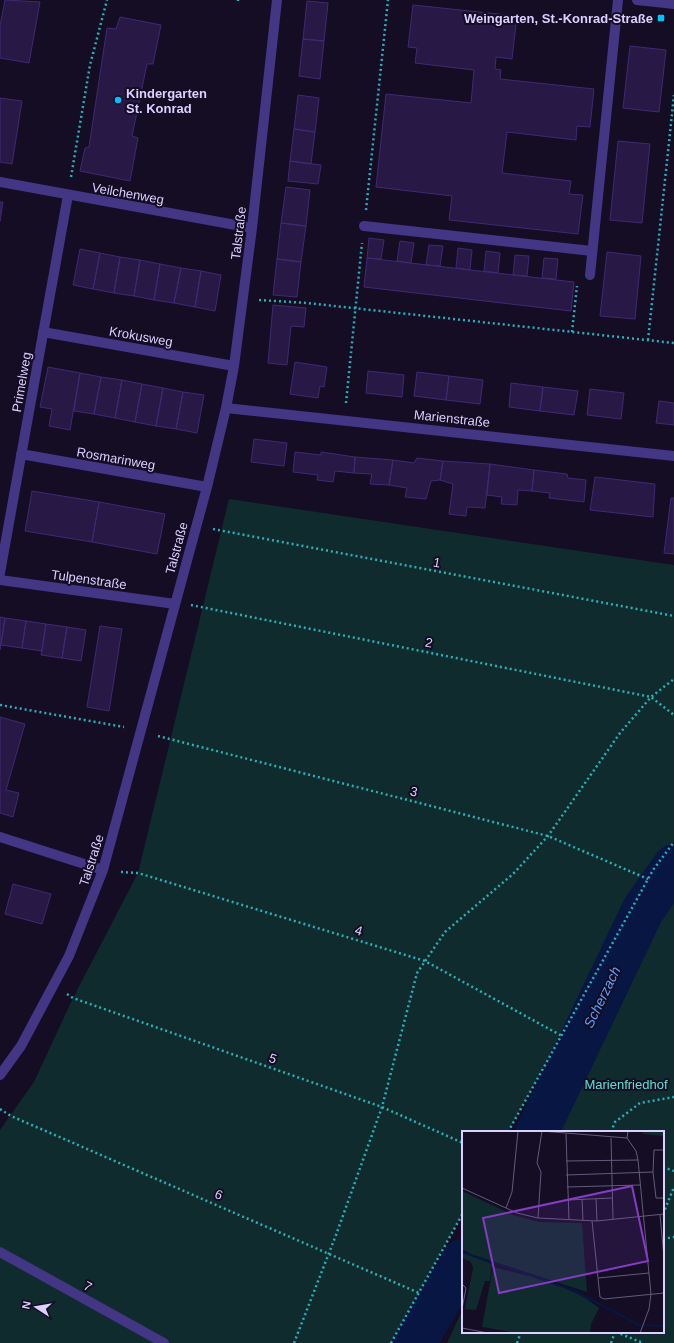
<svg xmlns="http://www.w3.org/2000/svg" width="674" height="1343" font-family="Arial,sans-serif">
	<rect width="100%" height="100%" fill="#140d24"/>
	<path fill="#102b2e" d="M229,499L674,565V842L653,870L508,1132H463V1213L391,1343H0V1130L34,1082L73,998L138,873Z
		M674,875V1343H447L463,1309V1332H663V1132H549Z"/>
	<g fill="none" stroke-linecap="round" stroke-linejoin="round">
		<path stroke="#071642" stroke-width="43" d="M537,1132L643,910L674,866
			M415,1343L463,1260"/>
	</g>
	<path fill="#271846" stroke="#402973" d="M5,0L40,2L29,63L0,58V26Z
		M307,1L328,3L324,41L303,39Z
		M413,5L517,16L512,59L496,57L495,69L501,70L500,79L594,89L590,127L577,126L576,140L507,132L502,173L571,181L569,194L583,195L578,234L449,220L452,196L376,187L386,94L471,103L474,70L415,63L417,48L408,47Z
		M120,17L161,25L153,64H147L132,136L138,138L130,181L80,171L85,148L89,147L107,28L116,29Z
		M303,39L324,41L320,79L299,76Z
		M630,46L666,50L659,112L623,108Z
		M298,95L319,98L315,132L294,129Z
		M0,98L22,101L12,164L0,162Z
		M294,129L315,132L311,164L290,161Z
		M618,141L650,144L642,223L610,220Z
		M290,161L321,165L318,184L288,181Z
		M286,187L310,190L306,226L281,223Z
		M0,202H3L0,221Z
		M281,223L306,226L301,262L277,259Z
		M369,238L384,240L381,259L367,258Z
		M400,241L414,243L411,263L397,261Z
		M429,245L443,246L440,266L426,265Z
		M458,248L472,250L470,270L456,268Z
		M80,249L100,253L93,289L73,285Z
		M486,251L500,253L498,273L484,271Z
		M607,252L641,256L635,319L600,316Z
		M100,253L120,257L114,293L93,289Z
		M515,255L529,256L527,276L513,275Z
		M120,257L140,260L134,296L114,293Z
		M367,258L574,282L571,311L364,287Z
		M544,258L558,259L556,279L542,278Z
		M277,259L301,262L297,297L273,295Z
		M140,260L160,264L154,300L134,296Z
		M160,264L181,268L174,303L154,300Z
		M181,268L201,271L195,307L174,303Z
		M201,271L221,275L215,311L195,307Z
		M273,305L306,308L304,327L291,326L287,365L268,363Z
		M295,362L327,367L324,387L320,386L318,398L290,394Z
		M48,367L80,373L70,430L49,426L52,409L40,407Z
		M368,371L404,375L402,397L366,393Z
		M417,372L449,376L446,400L414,396Z
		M80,373L101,377L94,414L74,411Z
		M449,376L483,380L480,404L446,400Z
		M101,377L122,380L115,418L94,414Z
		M122,380L142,384L135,422L115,418Z
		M511,383L543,387L540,411L509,407Z
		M142,384L163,388L156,426L135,422Z
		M543,387L578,391L574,415L540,411Z
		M163,388L183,392L176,429L156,426Z
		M590,389L624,393L621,419L587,415Z
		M183,392L204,395L197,433L176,429Z
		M659,401L674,403V425L656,423Z
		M254,439L287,443L284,466L251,462Z
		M295,452L321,455V452L355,457L354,473L335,471L333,482L317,480L318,475L293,472Z
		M355,457L393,460L389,485L370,484L372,474L354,473Z
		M417,458L443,461L440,480L431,481L426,499L405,497L407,488L389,485L393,460L414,463Z
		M443,461L490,464L485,508L467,507L466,516L449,514L453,484L440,480Z
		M490,464L534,470L532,491L518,490L517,505L501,504L502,497L487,495Z
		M534,470L567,474L568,478L586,480L584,502L549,498L550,493L532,491Z
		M595,477L655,484L653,517L590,510Z
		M32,491L99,502L92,542L25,531Z
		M671,498H674V554L664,553Z
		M99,502L165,514L157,554L92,542Z
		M0,617L5,618L0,650Z
		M5,618L26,621L22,648L1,645Z
		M26,621L46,624L42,651L22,648Z
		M46,624L67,627L62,658L41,655Z
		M100,626L122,629L109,711L87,707Z
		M67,627L86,630L81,661L62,658Z
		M0,717L25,724L6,790L19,793L13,817L0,813Z
		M13,884L51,894L42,924L5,914Z"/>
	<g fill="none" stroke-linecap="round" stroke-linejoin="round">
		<path stroke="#29b1ba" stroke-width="2.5" stroke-dasharray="2 3" stroke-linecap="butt" d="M238,1V0
			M71,177L90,65L107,0
			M366,210L388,0
			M259,300L307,303L674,343
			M572,332L577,286
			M648,340L674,95
			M346,403L362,243
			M213,529L674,616
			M191,605L651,697L674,715
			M0,705L124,727
			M158,736L548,836L648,879
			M121,872L138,873L425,961L562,1036
			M67,994L73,998L382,1107L463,1143
			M0,1109L11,1116L419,1293
			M508,1132L653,870L674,842
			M574,1132H575
			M611,1132L615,1122L640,1103L674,1097
			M663,1167L674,1171
			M663,1214L674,1187
			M663,1239L674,1237
			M616,1332L643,1343
			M294,1343L336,1235L382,1107L417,973L445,932L513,874L548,836L620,733L651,697L674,679
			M391,1343L463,1213
			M517,1343L521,1332
			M611,1343L615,1332"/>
		<path stroke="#423685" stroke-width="10" d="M637,0L674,4
			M0,182L252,228
			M364,226L592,251
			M590,275L618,0
			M43,332L234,366
			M226,408L674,456
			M21,454L207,487
			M0,573L68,195
			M0,580L175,604
			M0,837L103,870
			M0,1075L21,1046L69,956L103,870L207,487L226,408L234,366L252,228L277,0
			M0,1252L164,1343"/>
	</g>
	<g fill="#00c3fb" stroke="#140d24" stroke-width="1.5">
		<rect x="657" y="14" width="8" height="8" rx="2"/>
		<circle cx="118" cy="100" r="4"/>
	</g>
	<g text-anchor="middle" stroke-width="4" stroke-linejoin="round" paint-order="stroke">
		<g font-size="13" font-weight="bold" fill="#dbd0ff" stroke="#140d24" text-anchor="end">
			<text x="653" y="23">Weingarten, St.-Konrad-Straße</text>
			<text x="126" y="98" text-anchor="start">Kindergarten<tspan x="126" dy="15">St. Konrad</tspan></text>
		</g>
		<g font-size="13" fill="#dbd0ff" stroke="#140d24">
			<text transform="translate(128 193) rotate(10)" y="5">Veilchenweg</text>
			<text transform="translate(238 233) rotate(-83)" y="5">Talstraße</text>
			<text transform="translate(141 336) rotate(10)" y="5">Krokusweg</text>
			<text transform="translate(21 382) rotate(-80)" y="5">Primelweg</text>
			<text transform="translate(452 418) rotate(6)" y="5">Marienstraße</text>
			<text transform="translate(116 458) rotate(10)" y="5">Rosmarinweg</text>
			<text transform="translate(176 548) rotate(-75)" y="5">Talstraße</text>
			<text transform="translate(437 562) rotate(11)" y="5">1</text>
			<text transform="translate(89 579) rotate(8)" y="5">Tulpenstraße</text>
			<text transform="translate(429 642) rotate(12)" y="5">2</text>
			<text transform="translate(414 791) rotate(14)" y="5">3</text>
			<text transform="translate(91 860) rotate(-72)" y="5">Talstraße</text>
			<text transform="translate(359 930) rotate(17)" y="5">4</text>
			<text transform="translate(273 1058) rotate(19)" y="5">5</text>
			<text transform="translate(219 1194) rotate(23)" y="5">6</text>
			<text transform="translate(88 1286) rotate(29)" y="5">7</text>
		</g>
		<g font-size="13" fill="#56e5d2" stroke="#140d24">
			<text x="626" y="1089">Marienfriedhof</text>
		</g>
		<g font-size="14" font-style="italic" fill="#5ea1ff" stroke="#140d24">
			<text transform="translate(602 997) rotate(-64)" y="5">Scherzach</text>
		</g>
	</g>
	<g transform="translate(462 1131)">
		<rect width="202" height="202" fill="#140d24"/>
		<path d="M181,0H202V5L181,3ZM0,60L51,84L77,91L120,92L125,161L11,124L0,118ZM0,121L30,133L28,150H23L14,179L3,178L11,137L9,131L0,127ZM31,136L88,150L122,166L137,177L129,193L128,202H55L20,196Z" fill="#102b2e"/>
		<path fill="none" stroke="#071642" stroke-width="2" d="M0,121L111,159L177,194L202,195"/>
		<path fill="none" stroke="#645b7c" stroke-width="1" d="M79,0L165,7M166,0L165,7L174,20L176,29L189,163L187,178L178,202M104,3L107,89M149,7L151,88M104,30L176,29M191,41L192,19H202M104,44L191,41L194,67H202M105,56L178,54M0,57L55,82L76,87L135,90L202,83M120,68L121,89M134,68L135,90M106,69L150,67M44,77L50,61L56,0M198,84L202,126M76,87L79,41L75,32L80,0M130,90L138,166L142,168L202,162M136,147L187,142M0,153L4,157L0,178M0,197L26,202"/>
		<path fill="#853cc5" fill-opacity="0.15" stroke="#853cc5" stroke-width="2" d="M170,55L186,130L37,162L21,87Z"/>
		<rect width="202" height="202" fill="none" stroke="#dbd0ff" stroke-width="2"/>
	</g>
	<g transform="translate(36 1307) rotate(282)" stroke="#140d24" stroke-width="3" paint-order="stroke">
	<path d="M0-3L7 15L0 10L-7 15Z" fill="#dbd0ff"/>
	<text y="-6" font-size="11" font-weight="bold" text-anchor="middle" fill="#dbd0ff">N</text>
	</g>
</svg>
